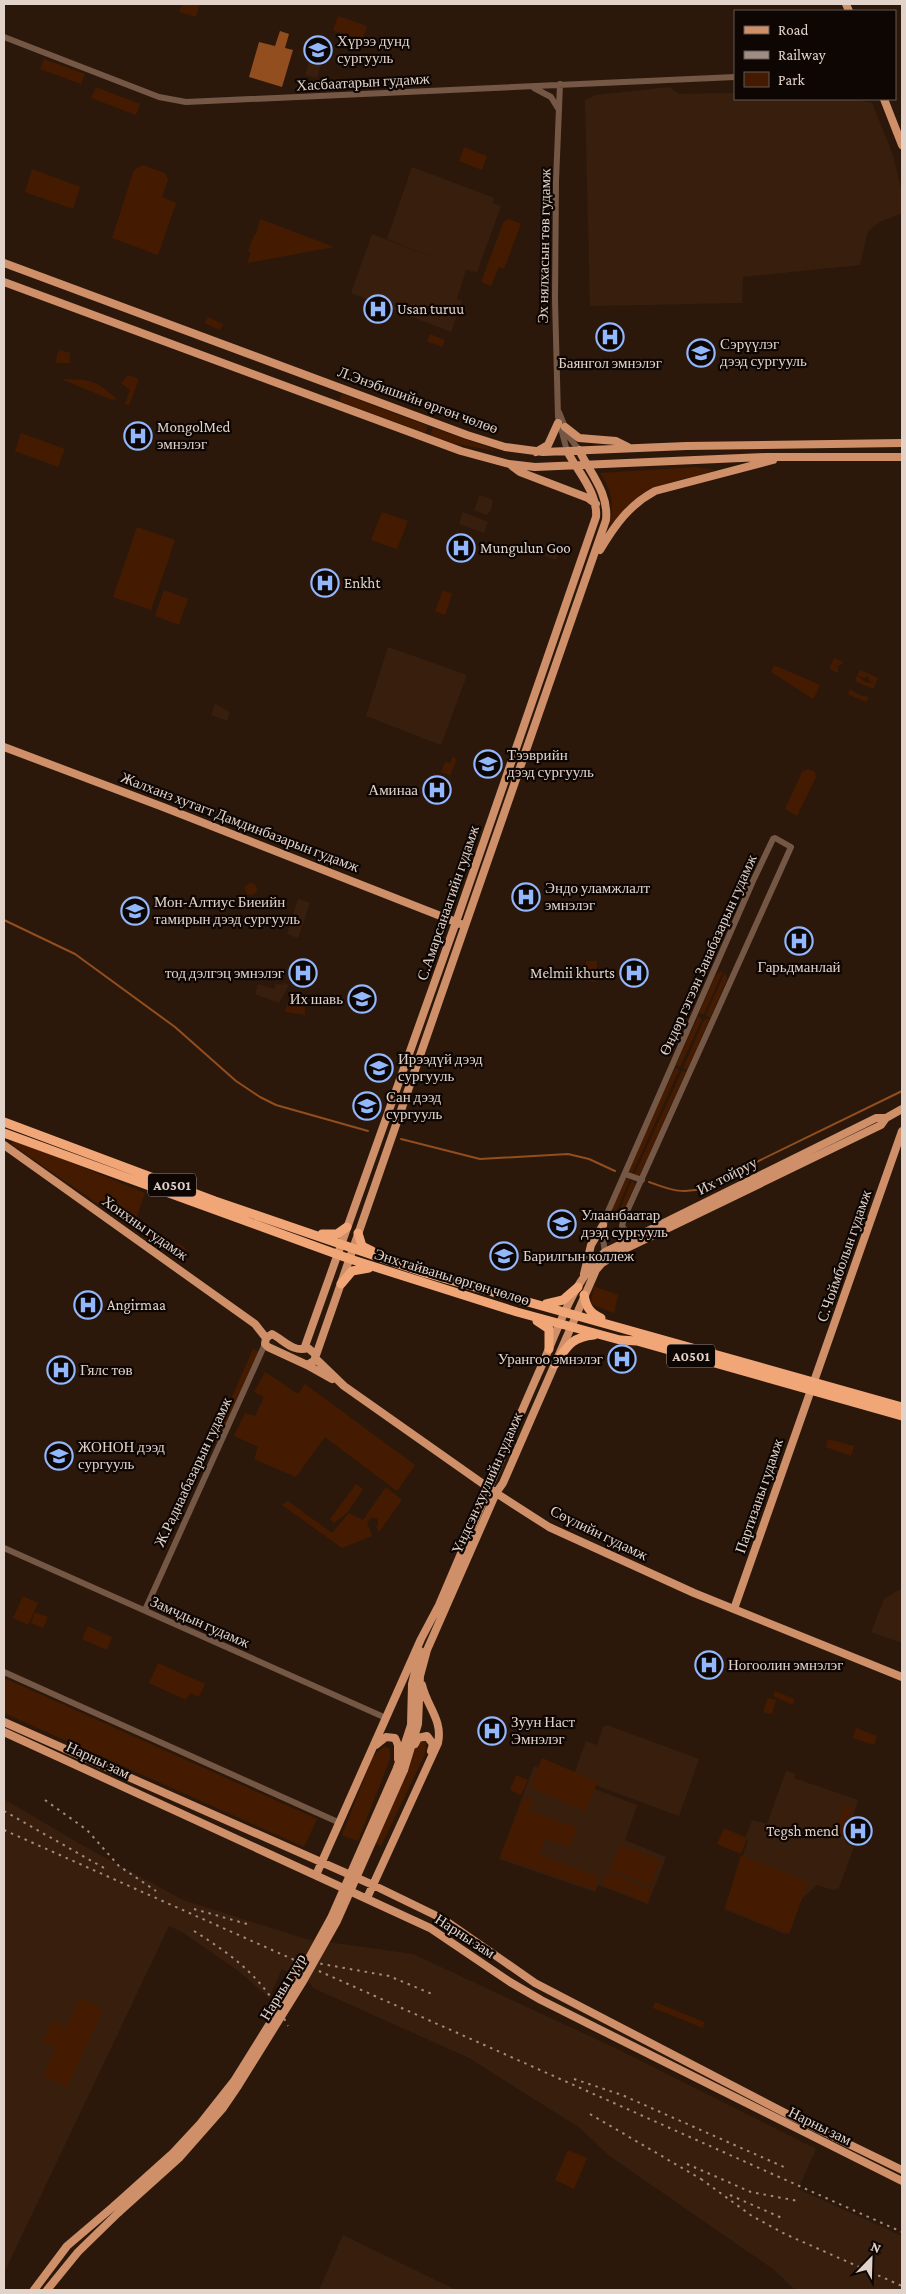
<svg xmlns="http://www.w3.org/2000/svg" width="906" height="2294" font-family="'Crimson Pro',serif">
	<rect width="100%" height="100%" fill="#2c180b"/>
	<path fill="#381e0d" d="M314,44L326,47L317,78L305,75Z
		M670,87L678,94L735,93V99H854L872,103L893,155L902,193V213L880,222L868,231L860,265L743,277L742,303L590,306L585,100L596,95Z
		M412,167L494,198L492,203L501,206L477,272L466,270L457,299L462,301L451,332L351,293L372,234L449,264L387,239Z
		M601,329L619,330L620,345H611L608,349L606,345L601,346Z
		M133,428L146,432L143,444L129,440Z
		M480,495L493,500L491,510L487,515L474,510Z
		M463,512L488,522L484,533L459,524Z
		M539,544L559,551L556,560L536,553Z
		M388,647L467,675L441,745L366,716Z
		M215,704L230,712L227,721L211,715Z
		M298,899L310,903L298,938L287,934Z
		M284,983L289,985L279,1003L255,994L258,984L274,989L276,984L283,985Z
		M902,1588V1643L871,1632L884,1599Z
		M607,1725L699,1759L679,1816L573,1777L586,1741L597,1745L603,1727Z
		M534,1766L637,1805L625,1840L666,1857L648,1904L598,1885L595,1892L499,1859Z
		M786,1771L795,1774L794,1778L858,1800L845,1843L854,1847L839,1888L833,1890L817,1885L796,1904L785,1934L724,1909L748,1840L745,1839L752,1820L767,1824Z
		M4,1799L80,1844L183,1900L306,1939L413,1954L615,2048L816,2149L798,2189L902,2236V2290H795L773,2269L608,2155L580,2128L469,2058L313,1988L311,1984L282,1969L269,1998L240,1972L182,1932L169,1926L4,2273Z
		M343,2235L456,2290H319Z"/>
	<path fill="#441b00" d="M182,4H200L196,17L179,12Z
		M338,16L367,26L362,41L333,30Z
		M44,59L85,74L81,84L40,69Z
		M96,87L140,104L136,115L91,98Z
		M464,147L487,156L482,170L459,161Z
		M143,165L165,173L168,179L162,197L176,203L158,255L112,238L134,170Z
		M32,169L80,187L73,209L25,192Z
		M260,219L334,247L247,263L251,252L248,251L254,235H256Z
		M509,219L521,224L504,269L499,267L491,286L481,282L504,221Z
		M208,317L223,324L220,330L205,323Z
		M430,334L445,340L442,347L427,341Z
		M60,350L70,353V363H56L57,354Z
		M128,375L139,379L129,405L125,404L130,390L121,383Z
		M61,379C91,380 94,379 117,399L112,400Z
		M342,394L428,426L425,433L339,401Z
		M433,428L501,452L453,443L430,435Z
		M21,433L65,449L58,467L15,451Z
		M696,467L716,470C669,484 635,486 608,531C615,509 613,492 600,473Z
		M382,512L408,521L397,549L371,540Z
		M137,527L175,540L151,610L113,597Z
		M164,590L188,599L179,625L155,616Z
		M443,590L452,594L445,615L435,611Z
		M834,658L843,662L839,666L833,664L838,667V673L829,669Z
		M774,665L820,685L813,699L771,672Z
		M860,670L878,678L873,689L855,681L857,675L865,682L874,683L869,680L868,676L864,678L857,675Z
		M850,689L859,695L869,697L866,702L848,694Z
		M452,757L457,759L450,775L441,772L445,762L451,763Z
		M808,769L815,772L816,777L797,816L785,809L802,772Z
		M245 889a6 6 0 1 1 12 0a6 6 0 1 1-12 0Z
		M586,961H597V982L585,981Z
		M723,971L704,1014L699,1013L716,974Z
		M725,972L727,979L710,1018L706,1015Z
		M288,1002L305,1007V1015L285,1012Z
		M698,1016L702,1019L680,1067L676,1065Z
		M707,1019L709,1020L687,1070L683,1068L704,1020Z
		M675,1068L679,1070L632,1174L628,1171Z
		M682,1071L686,1072L639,1176L634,1175Z
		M14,1139L145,1193L133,1228L11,1144Z
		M625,1178L630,1179L614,1217L609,1214Z
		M632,1180L635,1184L620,1220L616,1218Z
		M144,1233L155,1234L185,1247V1253L181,1261L146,1239Z
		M594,1286L618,1295L614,1313L593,1305L591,1300Z
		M253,1349L260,1352L218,1443L213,1440Z
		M265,1372L298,1394L305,1384L415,1465L397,1491L325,1437L296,1477L254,1459L258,1447L234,1436L245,1413L255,1416L264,1397L254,1392Z
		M828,1439L854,1446L851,1456L826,1447Z
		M356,1484L363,1489L347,1513L334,1523L330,1519Z
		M386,1487L402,1500L379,1532L376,1526L378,1525V1519L371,1518L367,1522L372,1536L342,1548L282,1505L288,1501L332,1533L349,1513L363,1520Z
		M23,1596L38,1603L28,1625L13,1618Z
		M35,1612L48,1617L43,1628L31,1623Z
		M88,1626L112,1637L107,1650L82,1639Z
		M158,1663L205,1684L199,1697L190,1693L186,1700L149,1683Z
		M4,1678L317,1819L304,1847L4,1713Z
		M775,1691L794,1699L793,1705L773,1696Z
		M768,1698L776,1700L772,1714L763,1712Z
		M856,1728L877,1736L874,1745L853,1738Z
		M423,1740L426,1742L425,1754L381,1846L374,1843L415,1747Z
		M384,1746L390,1749V1759L358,1841L342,1835L373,1756Z
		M542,1758L598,1782L585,1811L530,1787Z
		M516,1775L528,1780L521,1795L510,1790Z
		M532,1797L529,1811L577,1827L571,1847L545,1839L540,1855L598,1877L595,1890L500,1857L523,1799Z
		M845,1804L853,1807L842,1835L834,1832Z
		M724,1828L747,1838L741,1854L717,1844Z
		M620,1845L660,1860L651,1885L610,1870Z
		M741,1855L808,1882L789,1934L725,1908Z
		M607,1872L629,1880L624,1893L602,1885Z
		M630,1881L652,1890L647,1903L625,1894Z
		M80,1997L103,2009L67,2087L43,2076L56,2047L42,2043L53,2020L66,2028Z
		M655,2002L704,2022L703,2028L653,2008Z
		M568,2150L587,2158L574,2189L555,2180Z"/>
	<path fill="#924e1e" d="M280,31L289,34L285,48L293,50L282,87L249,77L259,42L275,46Z"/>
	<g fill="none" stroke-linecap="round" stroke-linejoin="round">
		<path stroke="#924e1e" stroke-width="2" d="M4,920L75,954L175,1027L236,1081L260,1097L276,1105L368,1131
			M401,1139L480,1159L568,1154L589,1159L615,1171
			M649,1182C668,1189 683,1195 703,1188L902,1091"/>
		<path stroke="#755745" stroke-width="6" d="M4,37L159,97L186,102L735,77
			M560,84L556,181L555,299L558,417L567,451
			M534,88L551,97L559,110
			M559,412L569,437L579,450
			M625,1174L642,1180
			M605,1252L602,1233L606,1216L753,881L773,839L775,838L791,847L624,1218L622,1226L632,1239
			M4,1548L386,1718
			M145,1610L265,1344
			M4,1672L340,1823"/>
		<path stroke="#ce8f69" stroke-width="8" d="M846,4L849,11
			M884,99L902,145
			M4,263L467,435L505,447L543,452L686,446L902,443
			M4,282L461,451L509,464L535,467L766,457H902
			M565,427L579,438L616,441L628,447
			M536,452L548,445L558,423
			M512,466L520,472L588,498L596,504
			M600,550C615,525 629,505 655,491L773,460
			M4,747L163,807L461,924
			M4,1145L255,1324L266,1338
			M584,1274L591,1245L603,1225
			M266,1338L265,1344L268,1347L307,1365L314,1361L606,520C609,493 590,473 579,450
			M266,1338L272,1334C284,1340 293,1353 308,1348L315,1354
			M304,1349L456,922L596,517C598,493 578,472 567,451
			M315,1358L344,1386L496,1493L549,1527L694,1593L902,1677
			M307,1365L332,1379
			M734,1609L902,1131
			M4,1722L373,1885L443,1919L535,1983L791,2116L902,2170
			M4,1732L430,1928L510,1982L541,2000L902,2181
			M415,1744L418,1738L427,1736L433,1744L431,1751
			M376,1745L386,1737L395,1738L398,1745V1759
			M397,1768L411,1725L412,1684L420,1651
			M404,1770L418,1724L420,1676L427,1650L496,1493L503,1483L596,1270L602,1263L621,1251L881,1125L886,1118L902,1109
			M316,1875L421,1639L439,1605C472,1528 504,1451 538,1374C557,1333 571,1283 605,1252L876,1118H886
			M367,1898L438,1743C443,1720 427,1707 422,1685
			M34,2290L67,2246L114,2206
			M47,2290L78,2252L119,2212"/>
		<path stroke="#f1a677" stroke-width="9" d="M4,1122L215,1201L425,1273L902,1407
			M4,1133L350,1259L517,1312L620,1340L637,1341L902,1416
			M358,1233L362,1246L372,1251
			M322,1234H337L347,1227
			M341,1284L352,1271L369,1268
			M584,1295C586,1307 590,1313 601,1318
			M546,1304L563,1300L578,1287
			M537,1321L549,1329V1349
			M555,1364C567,1347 571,1337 594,1335"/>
		<path stroke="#9e8d83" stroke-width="2" stroke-dasharray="2.5 5" stroke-linecap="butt" d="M45,1800L87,1830L119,1866L156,1891
			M4,1811L104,1868
			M4,1830L902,2232
			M194,1909L247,1924
			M194,1931C237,1958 265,1980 288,2026
			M306,1959L322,1964L389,1976L432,1994
			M574,2079L622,2095L784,2167
			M590,2114L706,2182
			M687,2164L751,2192L798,2201
			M701,2179L752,2216L785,2234L902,2286
			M730,2195L782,2218"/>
		<path stroke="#ce8f69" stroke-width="8" d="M114,2206L173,2153L200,2124L234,2081L297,1980L331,1918L397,1768
			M119,2212L179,2158L223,2108L238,2086L302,1983L337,1921L404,1770"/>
	</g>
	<defs>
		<g id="university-ring" transform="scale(1.4375)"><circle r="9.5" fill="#0e0603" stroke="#92b7fd" stroke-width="1.5"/><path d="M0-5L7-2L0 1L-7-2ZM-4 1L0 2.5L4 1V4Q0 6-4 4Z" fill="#92b7fd"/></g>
		<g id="hospital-ring" transform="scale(1.4375)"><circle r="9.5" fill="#0e0603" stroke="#92b7fd" stroke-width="1.5"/><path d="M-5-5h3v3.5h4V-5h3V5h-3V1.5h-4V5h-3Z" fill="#92b7fd"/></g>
	</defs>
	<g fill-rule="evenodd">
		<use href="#university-ring" x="318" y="50"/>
		<use href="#hospital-ring" x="378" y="309"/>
		<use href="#hospital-ring" x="610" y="337"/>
		<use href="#university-ring" x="701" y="353"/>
		<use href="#hospital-ring" x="138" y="436"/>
		<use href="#hospital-ring" x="461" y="548"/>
		<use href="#hospital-ring" x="325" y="583"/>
		<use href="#university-ring" x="488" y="764"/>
		<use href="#hospital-ring" x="437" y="790"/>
		<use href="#hospital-ring" x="526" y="897"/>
		<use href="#university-ring" x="135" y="911"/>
		<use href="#hospital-ring" x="799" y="941"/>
		<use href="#hospital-ring" x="303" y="973"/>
		<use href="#hospital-ring" x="634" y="973"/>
		<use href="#university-ring" x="362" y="999"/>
		<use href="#university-ring" x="379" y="1068"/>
		<use href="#university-ring" x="367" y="1106"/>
		<use href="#university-ring" x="562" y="1224"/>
		<use href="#university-ring" x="504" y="1256"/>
		<use href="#hospital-ring" x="88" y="1305"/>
		<use href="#hospital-ring" x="622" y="1359"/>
		<use href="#hospital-ring" x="61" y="1370"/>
		<use href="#university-ring" x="59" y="1456"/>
		<use href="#hospital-ring" x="709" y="1665"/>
		<use href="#hospital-ring" x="492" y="1731"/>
		<use href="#hospital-ring" x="858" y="1831"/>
	</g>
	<g text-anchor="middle" stroke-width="4.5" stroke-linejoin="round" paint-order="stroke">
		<g fill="#0e0603" stroke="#a2958e" stroke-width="1">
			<rect x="148" y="1173.5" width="48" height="23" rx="4"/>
			<rect x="667" y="1344.5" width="48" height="23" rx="4"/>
		</g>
		<g font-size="14" font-weight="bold" fill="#e1d2ca">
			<text x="172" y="1190">A0501</text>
			<text x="691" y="1361">A0501</text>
		</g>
		<g font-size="15" fill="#e1d2ca" stroke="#0e0603" text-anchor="start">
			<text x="337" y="46">Хүрээ дунд<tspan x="337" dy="17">сургууль</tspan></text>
			<text x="397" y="314">Usan turuu</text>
			<text x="720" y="349">Сэрүүлэг<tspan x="720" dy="17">дээд сургууль</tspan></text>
			<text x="610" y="368" text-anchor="middle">Баянгол эмнэлэг</text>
			<text x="157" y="432">MongolMed<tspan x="157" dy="17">эмнэлэг</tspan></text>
			<text x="480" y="553">Mungulun Goo</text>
			<text x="344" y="588">Enkht</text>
			<text x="507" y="760">Тээврийн<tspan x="507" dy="17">дээд сургууль</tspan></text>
			<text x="418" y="795" text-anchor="end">Аминаа</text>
			<text x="545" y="893">Эндо уламжлалт<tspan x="545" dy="17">эмнэлэг</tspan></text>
			<text x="154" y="907">Мон-Алтиус Биеийн<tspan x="154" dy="17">тамирын дээд сургууль</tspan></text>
			<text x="799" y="972" text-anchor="middle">Гарьдманлай</text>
			<text x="284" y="978" text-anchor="end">тод дэлгэц эмнэлэг</text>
			<text x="615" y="978" text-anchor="end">Melmii khurts</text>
			<text x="343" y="1004" text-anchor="end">Их шавь</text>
			<text x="398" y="1064">Ирээдүй дээд<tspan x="398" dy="17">сургууль</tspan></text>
			<text x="386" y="1102">Сан дээд<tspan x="386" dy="17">сургууль</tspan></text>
			<text x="581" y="1220">Улаанбаатар<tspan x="581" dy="17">дээд сургууль</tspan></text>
			<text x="523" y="1261">Барилгын коллеж</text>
			<text x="107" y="1310">Angirmaa</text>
			<text x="603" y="1364" text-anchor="end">Урангоо эмнэлэг</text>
			<text x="80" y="1375">Гялс төв</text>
			<text x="78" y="1452">ЖОНОН дээд<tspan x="78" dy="17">сургууль</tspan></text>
			<text x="728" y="1670">Ногоолин эмнэлэг</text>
			<text x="511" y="1727">Зуун Наст<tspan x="511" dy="17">Эмнэлэг</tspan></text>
			<text x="839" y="1836" text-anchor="end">Tegsh mend</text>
		</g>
		<g font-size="15" fill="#e1d2ca" stroke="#0e0603">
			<text transform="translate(363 82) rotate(-3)" y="5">Хасбаатарын гудамж</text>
			<text transform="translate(544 246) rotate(-89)" y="5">Эх нялхасын төв гудамж</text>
			<text transform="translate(418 400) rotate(20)" y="5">Л.Энэбишийн өргөн чөлөө</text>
			<text transform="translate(240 822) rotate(21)" y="5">Жалханз хутагт Дамдинбазарын гудамж</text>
			<text transform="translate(448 903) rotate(-71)" y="5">С.Амарсанаагийн гудамж</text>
			<text transform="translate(708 955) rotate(-66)" y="5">Өндөр гэгээн Занабазарын гудамж</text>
			<text transform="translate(727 1176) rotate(-27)" y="5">Их тойруу</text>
			<text transform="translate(145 1228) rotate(35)" y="5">Хонхны гудамж</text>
			<text transform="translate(844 1256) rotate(-71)" y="5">С.Чоймболын гудамж</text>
			<text transform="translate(452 1277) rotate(17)" y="5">Энх тайваны өргөн чөлөө</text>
			<text transform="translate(193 1472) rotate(-65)" y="5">Ж.Раднаабазарын гудамж</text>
			<text transform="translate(487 1483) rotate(-66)" y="5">Үндсэн хуулийн гудамж</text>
			<text transform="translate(759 1496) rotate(-71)" y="5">Партизаны гудамж</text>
			<text transform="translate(599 1533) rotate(26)" y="5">Сөүлийн гудамж</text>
			<text transform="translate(200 1622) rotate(24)" y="5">Замчдын гудамж</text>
			<text transform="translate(98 1760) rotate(25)" y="5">Нарны зам</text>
			<text transform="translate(465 1936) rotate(33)" y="5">Нарны зам</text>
			<text transform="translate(283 1987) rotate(-59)" y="5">Нарны гүүр</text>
			<text transform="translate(820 2126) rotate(26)" y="5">Нарны зам</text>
		</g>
	</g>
	<rect width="906" height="2294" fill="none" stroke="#e1d2ca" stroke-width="10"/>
	<rect x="734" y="10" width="162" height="90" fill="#0e0603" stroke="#625853"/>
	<rect x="744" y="26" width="25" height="8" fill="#ce8f69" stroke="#625853"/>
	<text x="778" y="35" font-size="15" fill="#e1d2ca">Road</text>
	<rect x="744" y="51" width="25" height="8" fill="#9e8d83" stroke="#625853"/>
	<text x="778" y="60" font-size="15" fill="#e1d2ca">Railway</text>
	<rect x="744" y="72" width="25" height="15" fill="#441b00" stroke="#625853"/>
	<text x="778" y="85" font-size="15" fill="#e1d2ca">Park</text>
	<g transform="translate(871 2259) rotate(23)" stroke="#0e0603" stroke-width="4" paint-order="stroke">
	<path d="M0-4L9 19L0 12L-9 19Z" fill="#e1d2ca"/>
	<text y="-8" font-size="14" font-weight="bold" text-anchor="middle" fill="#e1d2ca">N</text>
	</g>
</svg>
